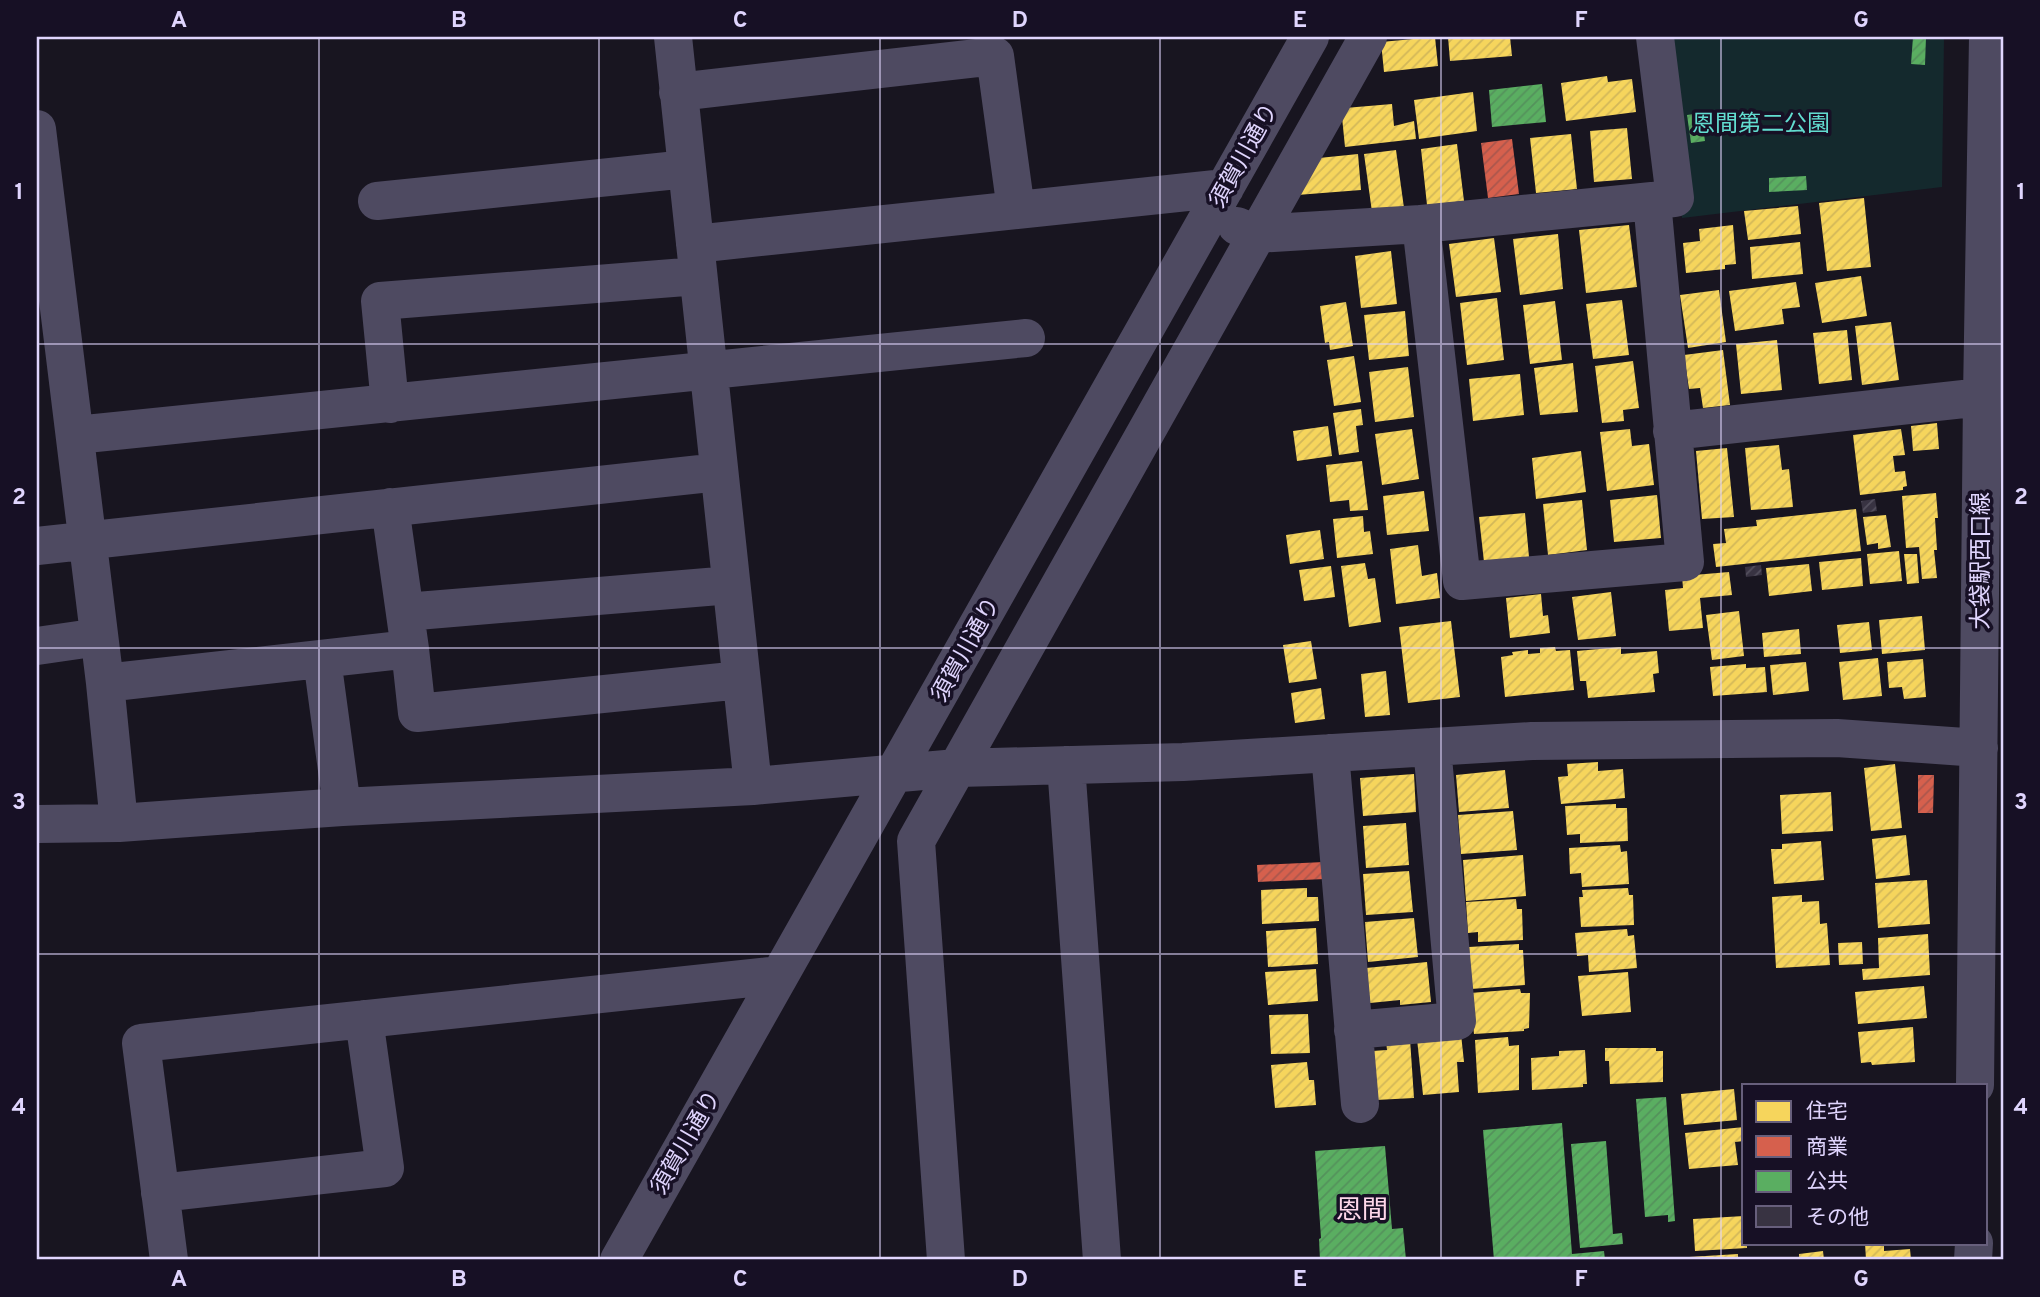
<svg xmlns="http://www.w3.org/2000/svg" width="2040" height="1297" font-family="Overpass,'Noto Sans JP',sans-serif">
	<defs>
		<pattern id="homes-hatch" width="6" height="6" patternUnits="userSpaceOnUse" patternTransform="scale(1.75)"><rect width="6" height="6" fill="#f6d55c"/><path d="M-1 1l2-2M0 6l6-6M5 7l2-2" fill="none" stroke="#d2b759"/></pattern>
		<pattern id="shops-hatch" width="6" height="6" patternUnits="userSpaceOnUse" patternTransform="scale(1.75)"><rect width="6" height="6" fill="#d6604d"/><path d="M-1 1l2-2M0 6l6-6M5 7l2-2" fill="none" stroke="#aa564d"/></pattern>
		<pattern id="public-hatch" width="6" height="6" patternUnits="userSpaceOnUse" patternTransform="scale(1.75)"><rect width="6" height="6" fill="#5aae61"/><path d="M-1 1l2-2M0 6l6-6M5 7l2-2" fill="none" stroke="#54925c"/></pattern>
		<pattern id="building-hatch" width="6" height="6" patternUnits="userSpaceOnUse" patternTransform="scale(1.75)"><rect width="6" height="6" fill="#383342"/><path d="M-1 1l2-2M0 6l6-6M5 7l2-2" fill="none" stroke="#54505e"/></pattern>
	</defs>
	<rect width="100%" height="100%" fill="#181520"/>
	<path fill="#14292d" d="M1658,37H1944L1942,187L1682,218Z"/>
	<path fill="url(#homes-hatch)" d="M1435,37L1438,66L1384,72L1381,42Z
		M1448,37H1510L1512,56L1450,61Z
		M1607,76L1608,82L1632,79L1636,112L1566,121L1561,83Z
		M1473,92L1477,131L1419,139L1414,100Z
		M1392,104L1394,126L1414,121L1416,139L1345,147L1342,117L1345,108Z
		M1627,128L1632,179L1594,182L1590,131Z
		M1571,134L1577,189L1536,193L1530,138Z
		M1457,144L1464,201L1427,205L1421,149Z
		M1396,150L1404,208L1372,212L1364,154Z
		M1358,154L1361,190L1297,195L1319,158Z
		M1864,198L1871,267L1827,271L1819,203Z
		M1798,206L1801,234L1748,240L1744,211Z
		M1629,225L1637,287L1586,293L1579,230Z
		M1733,225L1736,264L1725,265V269L1686,273L1683,243L1700,241L1699,229Z
		M1558,234L1563,289L1520,295L1513,239Z
		M1494,238L1501,292L1456,297L1449,244Z
		M1800,242L1803,274L1752,279L1750,247Z
		M1391,251L1397,304L1361,308L1355,256Z
		M1861,276L1867,316L1822,323L1815,283Z
		M1796,282L1800,307L1782,309L1784,324L1735,331L1729,291Z
		M1719,290L1726,342L1688,348L1680,295Z
		M1497,298L1504,360L1467,365L1460,303Z
		M1622,300L1629,355L1593,359L1586,304Z
		M1555,301L1562,360L1530,364L1523,305Z
		M1346,302L1353,346L1330,350L1329,342L1325,343L1320,306Z
		M1405,311L1409,356L1369,360L1364,315Z
		M1891,322L1899,380L1862,385L1855,326Z
		M1847,330L1852,380L1819,384L1813,333Z
		M1777,340L1782,390L1741,394L1736,344Z
		M1723,350L1730,405L1703,408L1700,388L1689,389L1684,355Z
		M1354,356L1361,402L1334,406L1327,360Z
		M1633,361L1639,408L1623,410L1624,421L1602,423L1595,366Z
		M1573,363L1578,412L1540,415L1534,368Z
		M1408,367L1414,417L1375,422L1369,372Z
		M1520,374L1524,415L1473,421L1469,379Z
		M1361,409L1363,425L1356,426L1359,452L1339,455L1333,413Z
		M1937,423L1939,449L1913,451L1911,426Z
		M1328,426L1332,456L1297,461L1293,431Z
		M1412,429L1419,479L1382,485L1375,434Z
		M1630,429L1632,446L1649,444L1654,485L1607,491L1600,432Z
		M1901,429L1905,455L1893,456L1895,472L1905,471L1907,486L1903,487V490L1860,495L1853,435Z
		M1779,445L1782,470L1789,469L1793,507L1751,510L1745,448Z
		M1727,448L1734,517L1702,519L1696,451Z
		M1581,451L1586,492L1536,499L1532,458Z
		M1362,461L1368,510L1350,511L1349,500L1330,502L1326,465Z
		M1424,491L1429,531L1387,535L1383,496Z
		M1936,493L1938,518H1935L1937,550H1934L1937,578L1922,579L1919,547L1906,548L1902,496Z
		M1657,495L1661,538L1614,542L1610,500Z
		M1582,500L1587,550L1548,555L1543,504Z
		M1856,509L1861,551L1716,567L1713,544L1726,543L1724,529L1757,526L1756,520Z
		M1525,513L1529,557L1484,562L1479,517Z
		M1886,515L1891,547L1878,549V543L1867,545L1863,517Z
		M1363,516L1364,532L1370,531L1373,554L1337,558L1333,519Z
		M1320,530L1324,559L1290,564L1286,535Z
		M1418,545L1422,576L1437,573L1440,598L1396,604L1390,549Z
		M1899,551L1902,581L1870,584L1867,554Z
		M1904,554H1917L1919,583L1907,584Z
		M1861,558L1863,586L1822,590L1819,562Z
		M1365,563L1368,579L1375,578L1381,622L1349,627L1341,566Z
		M1809,564L1812,591L1769,596L1766,568Z
		M1331,566L1335,597L1304,601L1299,570Z
		M1729,572L1732,595L1700,598L1703,628L1669,631L1665,590L1683,588L1682,576Z
		M1611,592L1616,636L1578,640L1572,597Z
		M1541,594L1543,616L1548,615L1550,633L1510,638L1506,598Z
		M1739,611L1744,656L1712,660L1706,615Z
		M1922,616L1925,650L1882,654L1879,620Z
		M1451,621L1460,697L1408,703L1399,627Z
		M1869,622L1872,650L1840,653L1837,625Z
		M1799,629L1801,654L1764,657L1762,633Z
		M1311,641L1317,679L1289,683L1283,645Z
		M1555,647L1556,651L1570,650L1574,690L1505,697L1501,657L1513,655L1512,652L1528,650V654L1540,653V648Z
		M1621,647V654L1657,651L1659,673L1653,674L1655,692L1588,698L1586,681H1580L1577,651Z
		M1878,658L1882,696L1843,700L1839,662Z
		M1923,659L1926,697L1904,699L1902,687L1889,688L1887,662Z
		M1806,662L1809,691L1773,695L1770,665Z
		M1746,664V668L1765,667L1767,692L1713,696L1710,667Z
		M1386,671L1390,715L1365,717L1361,674Z
		M1321,688L1325,719L1295,723L1291,693Z
		M1598,762V771L1623,769L1625,798L1561,804L1558,777L1568,776L1567,764Z
		M1895,764L1902,828L1871,831L1864,768Z
		M1505,770L1509,808L1459,812L1456,775Z
		M1414,774L1416,812L1363,816L1360,778Z
		M1831,792L1833,831L1782,834L1780,795Z
		M1616,804V808H1627L1628,841L1580,843V834L1567,835L1565,806Z
		M1513,811L1517,850L1461,854L1458,815Z
		M1406,823L1409,865L1366,868L1363,826Z
		M1906,835L1910,875L1876,879L1872,839Z
		M1821,841L1824,880L1774,884L1771,849H1782V844Z
		M1620,845L1621,852L1627,851L1629,884L1582,887L1581,873L1570,874L1569,848Z
		M1523,855L1526,896L1466,901L1463,860Z
		M1409,871L1413,912L1366,915L1363,874Z
		M1927,880L1930,924L1878,928L1875,883Z
		M1307,888V897H1318L1319,921L1262,924L1261,890Z
		M1628,888L1629,895H1633L1634,925L1581,927L1579,897H1583L1582,890Z
		M1802,895V902L1819,901L1820,924L1827,923L1830,965L1776,968L1772,897Z
		M1516,899L1517,909H1522L1523,940L1478,942V932L1468,933L1466,902Z
		M1414,918L1418,957L1368,962L1365,922Z
		M1316,928L1318,964L1268,967L1266,931Z
		M1627,929L1628,936L1634,935L1637,968L1589,972L1588,955L1577,956L1575,933Z
		M1928,934L1930,975L1863,980L1862,969L1879,968L1878,938Z
		M1862,942L1863,964L1839,965L1838,943Z
		M1519,944V950H1523L1525,985L1471,989L1469,947Z
		M1427,962L1431,1002L1400,1005V1000L1370,1003L1366,968Z
		M1316,969L1318,1001L1268,1005L1265,972Z
		M1628,972L1631,1012L1582,1016L1578,976Z
		M1924,986L1927,1018L1858,1024L1855,992Z
		M1520,989L1521,993H1530L1529,1028L1524,1029V1031L1474,1034L1470,993Z
		M1308,1014L1310,1053L1271,1054L1269,1015Z
		M1913,1027L1915,1062L1872,1065L1871,1062L1861,1063L1858,1032Z
		M1461,1034L1464,1062H1457L1459,1092L1423,1095L1417,1039Z
		M1508,1037L1509,1046L1519,1045V1090L1478,1093L1475,1040Z
		M1410,1039L1414,1098L1376,1100L1372,1051L1387,1050L1386,1041Z
		M1605,1048H1656V1051H1663V1082L1610,1084L1609,1061H1605Z
		M1585,1050L1587,1084H1583V1087L1532,1090L1531,1058L1559,1056V1051Z
		M1307,1062L1309,1080H1314L1316,1105L1275,1108L1271,1065Z
		M1734,1089L1737,1120L1684,1125L1681,1094Z
		M1744,1127V1141L1735,1142L1738,1165L1689,1169L1685,1133Z
		M1744,1216V1243H1747V1248L1695,1251L1693,1219Z
		M1865,1243H1884V1251L1910,1249L1911,1260H1866Z
		M1823,1251L1824,1260H1799V1254Z
		M1738,1254V1260H1689V1257Z"/>
	<path fill="url(#shops-hatch)" d="M1512,139L1519,194L1488,198L1481,143Z
		M1918,775H1934L1933,813H1918Z
		M1324,862L1325,879L1258,882L1257,865Z"/>
	<path fill="url(#public-hatch)" d="M1913,37H1926L1925,65L1911,64Z
		M1542,84L1546,122L1492,127L1489,90Z
		M1701,113L1705,141L1691,143L1687,115Z
		M1806,176L1807,190L1769,192V178Z
		M1666,1097L1675,1221L1668,1222V1215L1645,1217L1636,1099Z
		M1562,1123L1572,1254L1604,1251L1605,1260H1494L1483,1130Z
		M1606,1141L1613,1234L1622,1233L1623,1244L1580,1248L1571,1144Z
		M1385,1146L1392,1229L1403,1228L1406,1260H1320L1319,1239L1321,1238L1315,1151Z"/>
	<path fill="url(#building-hatch)" d="M1875,499L1877,511L1863,513L1861,501Z
		M1761,565L1762,575L1746,577L1745,567Z"/>
	<g fill="none" stroke-linecap="round" stroke-linejoin="round">
		<path stroke="#4e4a61" stroke-width="38" d="M673,37L753,786
			M678,92L995,56L1016,210
			M37,129L105,683L119,823
			M377,201L687,169
			M1421,224L1462,581L1685,562L1652,201L1675,198L1655,37
			M1237,226L1256,234L1421,224L1652,201
			M695,244L1225,188
			M390,404L380,301L698,276
			M1672,431L1982,397
			M76,435L1026,338
			M390,507L410,649L417,713L741,680
			M37,546L719,472
			M405,612L731,585
			M37,646L99,637
			M322,659L342,807
			M105,683L410,649
			M1330,753L1360,1104
			M1066,765L1102,1260
			M37,824L119,823L342,807L753,786L957,768L1183,762L1532,741L1837,738L1979,748
			M1353,1030L1457,1021L1432,747
			M1975,1085L1982,397L1988,37
			M160,1193L385,1168L364,1019
			M169,1260L141,1043L780,975
			M619,1260L1310,37
			M946,1260L916,841L1368,37
			M1973,1260L1974,1243"/>
	</g>
	<path fill="none" stroke="#e0d5fe" stroke-width="2" stroke-opacity="0.55" d="M319,37V1260M599,37V1260M880,37V1260M1160,37V1260M1441,37V1260M1721,37V1260M37,344H2003M37,648H2003M37,954H2003"/>
	<g text-anchor="middle" stroke-width="7" stroke-linejoin="round" paint-order="stroke">
		<g font-size="23" fill="#62ddd0" stroke="#171025">
			<text x="1761" y="131">恩間第二公園</text>
		</g>
		<g font-size="23" fill="#e0d5fe" stroke="#171025">
			<text transform="translate(1243 155) rotate(-61)" y="8">須賀川通り</text>
			<text transform="translate(1980 561) rotate(-90)" y="8">大袋駅西口線</text>
			<text transform="translate(965 649) rotate(-61)" y="8">須賀川通り</text>
			<text transform="translate(685 1142) rotate(-60)" y="8">須賀川通り</text>
		</g>
		<g font-size="26" fill="#fed7ea" stroke="#171025">
			<text x="1362" y="1218">恩間</text>
		</g>
	</g>
	<rect width="2040" height="1297" fill="none" stroke="#171025" stroke-width="77"/>
	<rect x="1742" y="1084" width="245" height="161" fill="#171025" stroke="#675f7c" stroke-width="2"/>
	<rect x="1756" y="1101" width="35" height="21" fill="#f6d55c" stroke="#675f7c" stroke-width="2"/>
	<text x="1806" y="1118" font-size="21" fill="#e0d5fe">住宅</text>
	<rect x="1756" y="1136" width="35" height="21" fill="#d6604d" stroke="#675f7c" stroke-width="2"/>
	<text x="1806" y="1154" font-size="21" fill="#e0d5fe">商業</text>
	<rect x="1756" y="1171" width="35" height="21" fill="#5aae61" stroke="#675f7c" stroke-width="2"/>
	<text x="1806" y="1188" font-size="21" fill="#e0d5fe">公共</text>
	<rect x="1756" y="1206" width="35" height="21" fill="#383342" stroke="#675f7c" stroke-width="2"/>
	<text x="1806" y="1224" font-size="21" fill="#e0d5fe">その他</text>
	<rect x="38" y="38" width="1964" height="1220" fill="none" stroke="#e0d5fe" stroke-width="2.5"/>
	<g font-size="23" text-anchor="middle" font-weight="bold" fill="#e0d5fe">
		<text x="179" y="27">A</text>
		<text x="459" y="27">B</text>
		<text x="740" y="27">C</text>
		<text x="1020" y="27">D</text>
		<text x="1300" y="27">E</text>
		<text x="1581" y="27">F</text>
		<text x="1861" y="27">G</text>
		<text x="19" y="199">1</text>
		<text x="2021" y="199">1</text>
		<text x="19" y="504">2</text>
		<text x="2021" y="504">2</text>
		<text x="19" y="809">3</text>
		<text x="2021" y="809">3</text>
		<text x="19" y="1114">4</text>
		<text x="2021" y="1114">4</text>
		<text x="179" y="1286">A</text>
		<text x="459" y="1286">B</text>
		<text x="740" y="1286">C</text>
		<text x="1020" y="1286">D</text>
		<text x="1300" y="1286">E</text>
		<text x="1581" y="1286">F</text>
		<text x="1861" y="1286">G</text>
	</g>
</svg>
